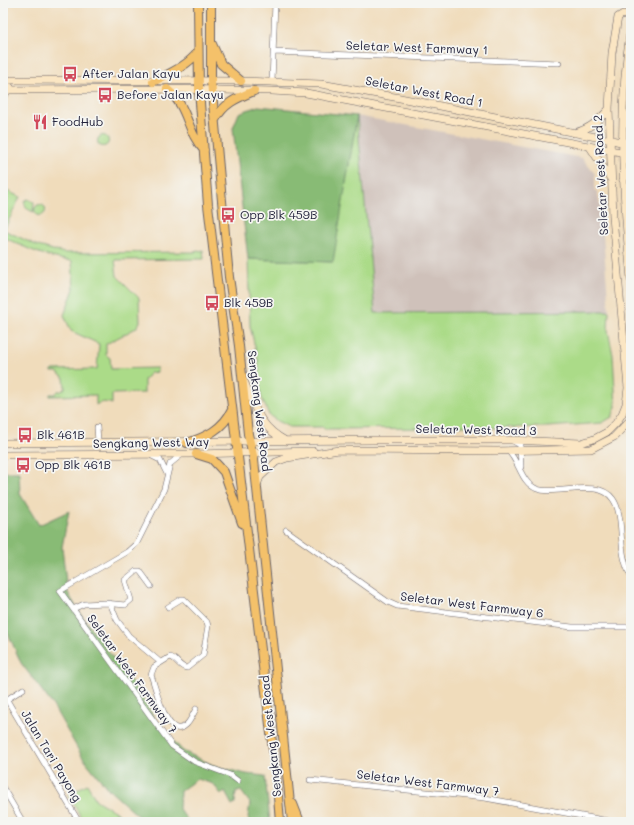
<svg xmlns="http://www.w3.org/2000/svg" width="634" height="825" font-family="Mali,sans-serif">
	<rect width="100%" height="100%" fill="#f6f6f2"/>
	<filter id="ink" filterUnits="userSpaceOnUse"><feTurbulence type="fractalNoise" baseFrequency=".025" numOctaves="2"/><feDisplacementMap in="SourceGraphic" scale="8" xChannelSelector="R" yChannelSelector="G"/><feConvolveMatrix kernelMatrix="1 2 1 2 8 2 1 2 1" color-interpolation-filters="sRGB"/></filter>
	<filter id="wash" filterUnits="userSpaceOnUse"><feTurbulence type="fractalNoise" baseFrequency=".012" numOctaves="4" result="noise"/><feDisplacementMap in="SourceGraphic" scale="16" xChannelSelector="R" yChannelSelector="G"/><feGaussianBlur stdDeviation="0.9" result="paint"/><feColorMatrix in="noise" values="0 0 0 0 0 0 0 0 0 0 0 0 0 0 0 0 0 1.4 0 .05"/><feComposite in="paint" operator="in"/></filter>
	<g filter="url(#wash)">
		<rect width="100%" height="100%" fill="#f0dcbb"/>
		<path fill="#cfc1ba" d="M357,116L582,158L595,174V191H597L601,209L609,311L375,313Z"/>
		<path fill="#abdb88" stroke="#667e62" d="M357,116L375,313L609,311L608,330L613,355L616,407L612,417L602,423L548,427L489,428L477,425L437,428L324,429V427H289L277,421L269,415L261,396L258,360L250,326L248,259L332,262Z
			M97.5 141a5.5 5.5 0 1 1 11 0a5.5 5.5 0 1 1-11 0Z
			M3,189L20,197L4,230L38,246L64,253L194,252L203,250L204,259L115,260L117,276L139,298L140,322L136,328L106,344V355L110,358L111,369L157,368V372L150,373L144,380V393L112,394V404C107,402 101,401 96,405V395L50,396V394H55L59,390L60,392L65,388L64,378L57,372H52V370L97,369L99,344L71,331L64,315L74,289L72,261C46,258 26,248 3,237Z
			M28,199L34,202L33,212L26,208L24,201Z
			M34.5 210a5.5 5.5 0 1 1 11 0a5.5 5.5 0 1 1-11 0Z
			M87,784L96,800L119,814L111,819L113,822H84L68,795Z"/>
		<path fill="#88bb74" stroke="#556e58" d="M258,106L357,116L333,262L248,259L233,128L239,113Z
			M3,472H19L20,494L39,525L69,511L62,547L67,591L79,612L130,680L162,729L183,751L215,766L246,774L265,776L270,822H249L248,817L250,803L241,791H236L235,803L232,805L225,792L221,794L213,784L197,779L180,791L179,809L189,822H145L108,789L83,758L52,704L21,663L3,622Z"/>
	</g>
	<g filter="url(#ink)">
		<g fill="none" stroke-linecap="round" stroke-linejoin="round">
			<g stroke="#6a6368" stroke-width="6">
				<path id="street" d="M274,52L559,63
					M272,82L275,3
					M97,427L98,442
					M513,441L520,445L521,467
					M508,451C520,462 520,482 537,489C555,496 599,478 613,499C626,518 616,551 631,576
					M181,455L170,464L164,489L137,543L127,552L60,591L172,746L195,762L230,775L238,781
					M152,456L160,460L167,474
					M286,530L388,602L397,606L572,627H631
					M110,603L117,620L129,636L160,662
					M168,607L181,599H184L207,622L208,626L203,655L187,668C179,668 177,658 170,657L154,667L151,675C155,684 167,743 186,725C190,722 193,714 196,709
					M73,609L84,604L105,603L125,605L131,600L125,580L136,571H140L151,586
					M7,700L79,822
					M3,702L23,689
					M310,780L485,798L614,822
					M3,788L23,822"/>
			</g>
			<g stroke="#6a6368" stroke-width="8">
				<path id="secondary" d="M631,27C617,111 623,195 631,279
					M3,80L241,81L321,84L400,98L631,144
					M3,90L167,89L272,91L306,93L631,154
					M3,97L10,87
					M624,112L631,129
					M574,133C590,129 598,121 609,109
					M590,147L611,179
					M623,180L631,170
					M244,381C255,407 259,427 286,441
					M3,443L374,440H510L581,443L594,439L607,432L616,423L622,414L626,404L628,388L613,217L609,109L612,53L618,17L623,14L631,16
					M3,455L196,454L313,451
					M257,485L260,477L276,462L287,458L339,450L497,451L591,449L614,437L631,419"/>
			</g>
			<g stroke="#6a6368" stroke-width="10">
				<path id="primary" d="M198,3L199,90L208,205L277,784L280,822
					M211,3V81L229,277L239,346L248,434L254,460L292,822
					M212,44L221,64L241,81
					M153,82C170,73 186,67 198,52
					M167,89C189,107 186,131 204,150
					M215,120C224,103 237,98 254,91
					M187,443C206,437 223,429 232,410
					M196,454L212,459L224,472L242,523
					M293,804L300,822"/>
			</g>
			<use href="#street" stroke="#fff" stroke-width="5"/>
			<use href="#secondary" stroke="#fbe6c3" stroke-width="7"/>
			<use href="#primary" stroke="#f4c16a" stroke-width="8"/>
		</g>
	</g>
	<defs>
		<g id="bus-bare" transform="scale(1.2)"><path d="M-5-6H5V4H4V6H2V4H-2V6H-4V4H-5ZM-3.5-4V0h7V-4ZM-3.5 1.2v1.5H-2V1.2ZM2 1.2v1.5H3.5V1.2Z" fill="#d1495b" stroke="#f6f6f2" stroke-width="2.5" paint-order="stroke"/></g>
		<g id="restaurant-bare" transform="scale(1.2)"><path d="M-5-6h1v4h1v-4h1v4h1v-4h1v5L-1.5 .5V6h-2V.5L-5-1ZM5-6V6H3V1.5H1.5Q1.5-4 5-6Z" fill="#d1495b" stroke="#f6f6f2" stroke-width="2.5" paint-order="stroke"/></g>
	</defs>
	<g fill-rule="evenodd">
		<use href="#bus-bare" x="70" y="74"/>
		<use href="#bus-bare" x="105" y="95"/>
		<use href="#restaurant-bare" x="40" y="122"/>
		<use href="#bus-bare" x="228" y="215"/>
		<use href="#bus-bare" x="212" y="303"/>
		<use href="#bus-bare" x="25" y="435"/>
		<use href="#bus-bare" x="23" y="465"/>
	</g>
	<g text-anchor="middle" stroke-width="3.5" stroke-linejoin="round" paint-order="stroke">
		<g font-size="12" fill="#22223b" stroke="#f6f6f2">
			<text transform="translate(417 48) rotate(2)" y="4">Seletar West Farmway 1</text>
			<text transform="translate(424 92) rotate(11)" y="4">Seletar West Road 1</text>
			<text transform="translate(601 175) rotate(-93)" y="4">Seletar West Road 2</text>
			<text transform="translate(259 411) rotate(83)" y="4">Sengkang West Road</text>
			<text transform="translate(476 430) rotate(1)" y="4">Seletar West Road 3</text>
			<text transform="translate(151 443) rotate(-1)" y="4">Sengkang West Way</text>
			<text transform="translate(472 605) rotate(7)" y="4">Seletar West Farmway 6</text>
			<text transform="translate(132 674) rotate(54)" y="4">Seletar West Farmway 7</text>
			<text transform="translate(271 736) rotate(-96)" y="4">Sengkang West Road</text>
			<text transform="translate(51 756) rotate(59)" y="4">Jalan Tari Payong</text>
			<text transform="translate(428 783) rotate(7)" y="4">Seletar West Farmway 7</text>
		</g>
		<g font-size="12" fill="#22223b" stroke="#f6f6f2" text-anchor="start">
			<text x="82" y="78">After Jalan Kayu</text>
			<text x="117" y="99">Before Jalan Kayu</text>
			<text x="52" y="126">FoodHub</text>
			<text x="240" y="219">Opp Blk 459B</text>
			<text x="224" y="307">Blk 459B</text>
			<text x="37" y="439">Blk 461B</text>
			<text x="35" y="469">Opp Blk 461B</text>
		</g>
	</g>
	<rect width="634" height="825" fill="none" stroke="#f6f6f2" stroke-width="16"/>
</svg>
